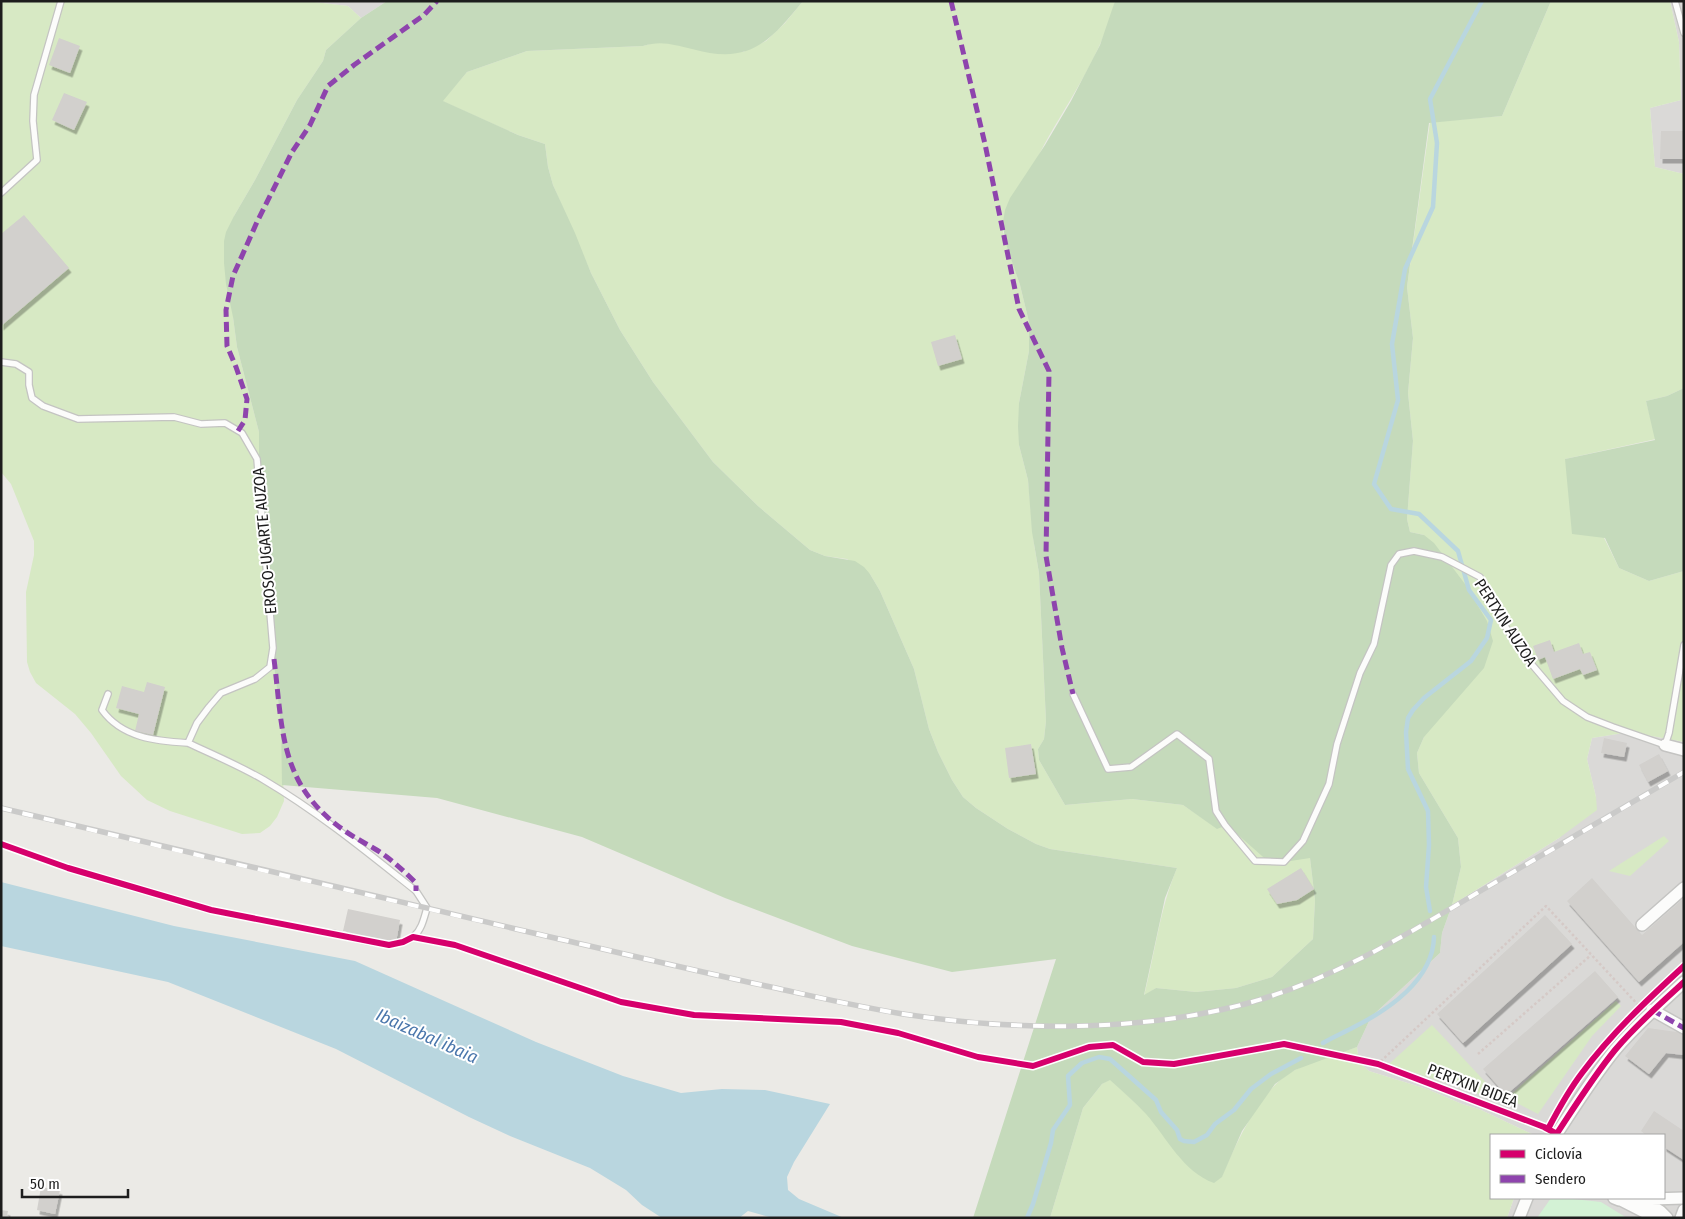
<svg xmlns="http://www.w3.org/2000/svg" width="1685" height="1219" font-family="'Fira Sans Condensed',sans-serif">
	<defs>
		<filter id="shadow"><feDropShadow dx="2.5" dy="4.5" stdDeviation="0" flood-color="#0004"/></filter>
	</defs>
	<rect width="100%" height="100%" fill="#ebeae6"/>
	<path fill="#dad9d7" d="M306,1H387L361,18L348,6Z
		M1670,1H1684V174L1655,167L1650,108L1681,100L1679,42Z
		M1630,732L1684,742V1218H1507L1514,1198H1664V1135H1534L1479,1109L1462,1104L1427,1089L1369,1071L1359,1062L1357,1047L1371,1017L1440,953L1442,933L1452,905L1559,838L1596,797L1587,759L1592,738Z"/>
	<path fill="#d7e9c4" d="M1,1H306L348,6L361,18L326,50L323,61L297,100L255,180L234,216L233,317L237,347L259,432V488L266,597L281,725L284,801L277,817L270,826L260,833L242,834L170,811L147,800L121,776L91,733L75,714L36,683L30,672L27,662L26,592L34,555V541L11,484L1,472Z
		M803,1H1115C1102,55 1070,98 1044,145C1029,174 1017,203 1003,232L1020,285L1029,322V351L1019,403V445L1028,480L1034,544L1039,573L1046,721L1044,739L1038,749L1039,760L1065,805L1132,799L1183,805L1217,828L1227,824L1310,858L1315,900L1313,939L1272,977L1236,988L1196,992L1156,988L1144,996C1155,953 1160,908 1177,868L1050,849L1036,844L1008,829L976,808L963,797L952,780L938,752L929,729L914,669L880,591L870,574L847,559L825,556L810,550L758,506L713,462L653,382L620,330L591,273L553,185L548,167L545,144L518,135L442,101L467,72L527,51L643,46L653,43L663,42L743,52L766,41L785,23Z
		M1551,1H1670L1679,42L1681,100L1650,108L1655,167L1684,174V388L1667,396L1646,401L1656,439L1565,459L1619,568L1649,581L1684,571V742L1630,732L1592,738L1587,759L1596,797L1597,810L1559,838L1452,905L1461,867L1458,838L1419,773L1417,753L1424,737V535L1410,532L1407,519L1413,441L1408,393L1413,338L1407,287L1430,122L1502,116Z
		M1664,836L1669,841L1630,876L1609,871Z
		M1616,1001L1621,1006L1592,1036L1538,1114L1507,1098Z
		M1432,1025L1505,1103L1389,1064Z
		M1357,1047L1359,1062L1369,1071L1427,1089L1462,1104L1479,1109L1534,1135H1491V1198H1514L1507,1218H1050L1083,1108L1102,1084L1110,1079L1146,1113L1222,1176C1237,1142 1261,1087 1295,1070C1314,1060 1338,1054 1357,1047Z"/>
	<path fill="#c5dabb" d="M387,1H803C769,43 749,65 692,49C675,45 661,40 643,46L527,51L467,72L443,101L518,135L545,144L548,167L553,185L575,233L591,273L620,330L653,382L713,462L758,506L810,550L825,556L855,561L864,567L870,574L880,591L914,669L929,729L938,752L952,780L963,797L976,808L1008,829L1036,844L1050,849L1177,868L1165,898L1144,995L1156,988L1196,992L1236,988L1272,977L1313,939L1315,900L1310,858L1271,864L1227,825L1217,829L1183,805L1132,799L1065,805L1039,760L1038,749L1044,739L1046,721L1039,573L1032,532L1028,480L1019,445L1018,426L1019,403L1029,351V322L1020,285L1005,241L1003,222L1005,210L1010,198L1045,145L1071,101L1100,45L1115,1H1551L1502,116L1429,123L1407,287L1413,338L1408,393L1413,441L1407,519L1410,532L1424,535L1434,543L1465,584L1487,621L1493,641L1484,668L1424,737L1417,753L1419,773L1458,838L1461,867L1452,905L1442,933L1440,953L1371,1017L1357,1047L1295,1070L1275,1084L1242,1131L1222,1177L1214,1183C1183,1172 1167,1138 1146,1114C1135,1102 1122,1091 1110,1080L1102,1084L1083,1108L1050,1218H973L1056,959L952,972L852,946L725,898L582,837L437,798L282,785L281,725L266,597L259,488V432L237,347L233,317L226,284L224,263V241L226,232L234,216L255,180L297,100L323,61L326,50L361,18Z
		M1684,388V571L1649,581L1619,568L1605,538L1572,534L1565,459L1655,440L1646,401L1667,396Z"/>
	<path fill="#d3f2d5" d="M1551,1198H1564L1601,1202L1627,1218H1537Z"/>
	<path fill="#b9d6df" d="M1,882L174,926L355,961L536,1042L623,1076L681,1093L722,1089L765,1090L830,1104L794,1162L787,1177L788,1190L799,1199L844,1218H773L748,1211L739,1218H662L642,1205L626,1190L590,1168L510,1136L469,1117L336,1049L168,982L1,946Z"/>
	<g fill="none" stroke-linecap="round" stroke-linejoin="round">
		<path stroke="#b9d6df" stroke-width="4.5" d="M1430,911L1426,887L1429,845L1428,811L1408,769L1406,732L1408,718L1413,710L1424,698L1471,661L1487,638L1491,620L1469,590L1458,551L1419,514L1391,509L1374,484L1398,400L1392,344L1405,269L1433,207L1437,143L1430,99L1482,1
			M1323,1043C1333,1037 1343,1033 1354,1027C1388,1010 1433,980 1434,937
			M1027,1218L1033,1204L1051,1143L1053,1130L1070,1105L1068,1076L1082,1063L1099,1057L1110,1059L1156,1100L1161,1112L1177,1130L1180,1139L1184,1141L1194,1142L1207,1135L1215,1124L1234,1110L1251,1089L1271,1074L1301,1058"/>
	</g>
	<path fill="#d2d0cd" filter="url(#shadow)" d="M59,38L80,46L70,73L49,65Z
		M64,93L87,102L74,130L52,120Z
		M1661,131H1684V159H1660Z
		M24,215L69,268L1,326V234Z
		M955,335L962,359L938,366L931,342Z
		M1550,640L1554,652L1579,643L1583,654L1590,652L1597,670L1583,675L1580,669L1553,679L1545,657L1538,660L1533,646Z
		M147,682L165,687L153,735L135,731L139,714L116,708L122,686L144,692Z
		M1604,738L1627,743L1624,757L1601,753Z
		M1031,744L1036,774L1009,778L1005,748Z
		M1659,754L1668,771L1648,782L1639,765Z
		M1301,868L1314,889L1297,900L1277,904L1267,889Z
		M1592,878L1642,935L1684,898V942L1639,982L1567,901Z
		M348,909L400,920L396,942L343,931Z
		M1545,915L1572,944L1463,1043L1437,1014Z
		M1595,971L1618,997L1506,1095L1483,1069Z
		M1648,1028L1684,1033V1055L1666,1053L1649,1074L1625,1056Z
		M1654,1111L1684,1131V1160L1664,1147V1135H1646L1641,1131Z
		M41,1187L60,1190L55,1214L37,1210Z
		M1,1210L8,1211L7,1216L11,1218H1Z"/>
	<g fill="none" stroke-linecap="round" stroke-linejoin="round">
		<g stroke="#c4c4c2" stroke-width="8">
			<path id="service" d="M1675,1L1684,33
				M1,193L37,160L33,121L34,95L61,1
				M1,362L16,364L29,372V385L32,398L43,406L78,419L174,417L201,424L225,423L242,433L257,459L273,648L270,667L255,679L221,693L209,707L197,723L188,743C156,741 122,738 102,710L108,694
				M1073,694L1108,769L1131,767L1177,734L1209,759L1216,811L1225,825L1255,861L1284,862L1303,841L1329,784L1337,744L1360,673L1374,644L1391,565L1399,554L1414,551L1442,557L1480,577L1487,589L1498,615L1523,654L1563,701L1587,717L1613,727L1665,745L1669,733L1684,645
				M188,743C214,755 240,766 264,780C318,812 367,852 416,891L427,908C424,918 422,929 414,936C395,953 354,938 332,933"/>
		</g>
		<g stroke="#c4c4c2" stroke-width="14">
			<path id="minor" d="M1665,745L1684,750
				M1642,925L1684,888
				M1652,1010L1684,1028
				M1556,1135C1575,1106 1593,1077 1615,1050C1636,1025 1660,1004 1684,982
				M1614,1198L1619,1200L1684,1198
				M1639,1199L1660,1211L1667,1218
				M1621,1200L1656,1218
				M1519,1218L1527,1198
				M1681,1218L1684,1210"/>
		</g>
		<path stroke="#d5c9c6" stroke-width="2.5" stroke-dasharray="2.5 2.5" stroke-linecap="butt" d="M1478,1054L1591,955
			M1547,1129L1378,1064L1546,906L1640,1007"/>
		<use href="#service" stroke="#fcfcfb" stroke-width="5.5"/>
		<use href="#minor" stroke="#fcfcfb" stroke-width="11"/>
		<g stroke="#cacac9" stroke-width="5.5">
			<path id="rail" d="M1,808C182,852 364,894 546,936C621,953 696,971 771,987C817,997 863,1008 910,1015C1018,1031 1139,1032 1245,1004C1329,981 1403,937 1477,893C1546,853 1615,813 1684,772"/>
		</g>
		<use href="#rail" stroke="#fff" stroke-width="4" stroke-dasharray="11" stroke-linecap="butt"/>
		<path stroke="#8e44ad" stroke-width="5" stroke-dasharray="10 5" stroke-linecap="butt" d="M951,1L985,144L1019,309L1049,371L1046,556L1062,648L1073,694
			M238,431L245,420L247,399L236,367L227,346L226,310L233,276L257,222L292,152L310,125L328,86L354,65L424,15L437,1
			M274,659C283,731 279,785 345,831C355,838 365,843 375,849C390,858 403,870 416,883V891
			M1652,1010L1684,1028"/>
		<g stroke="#fff" stroke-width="9">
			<path id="cycleway" d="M1,844L68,868L211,910L389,945L403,942L413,937L455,945L621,1002L694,1015L841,1022L898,1033L978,1057L1033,1066L1089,1047L1113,1045L1143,1062L1174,1064L1284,1044L1378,1064L1544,1127L1557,1134
				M1548,1129C1558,1110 1569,1090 1582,1073C1612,1033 1647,1000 1684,966
				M1556,1135C1575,1106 1593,1077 1615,1050C1636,1025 1660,1004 1684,982"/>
		</g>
		<use href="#cycleway" stroke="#d6006c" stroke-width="6"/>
	</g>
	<g text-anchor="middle" stroke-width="4" stroke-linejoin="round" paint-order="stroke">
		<g font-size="16" fill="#1d1d1d" stroke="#fff">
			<text transform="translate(264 541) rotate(-95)" y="6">EROSO-UGARTE AUZOA</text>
			<text transform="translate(1506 622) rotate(57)" y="6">PERTXIN AUZOA</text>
			<text transform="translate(1473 1085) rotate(21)" y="6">PERTXIN BIDEA</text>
		</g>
		<g font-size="18" font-style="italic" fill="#4b77ac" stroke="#fff">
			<text transform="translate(427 1036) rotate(24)" y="6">Ibaizabal ibaia</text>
		</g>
	</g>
	<rect width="1685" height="1219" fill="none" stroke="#1d1d1d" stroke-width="5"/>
	<rect x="1490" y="1134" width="175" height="65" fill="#ffffff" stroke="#a5a5a5"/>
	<rect x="1500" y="1150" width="25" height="8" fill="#d6006c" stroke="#a5a5a5"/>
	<text x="1535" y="1159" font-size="15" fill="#1d1d1d">Ciclovía</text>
	<rect x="1500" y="1175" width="25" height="8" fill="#8e44ad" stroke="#a5a5a5"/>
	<text x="1535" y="1184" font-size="15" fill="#1d1d1d">Sendero</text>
	<path d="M22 1189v8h106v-8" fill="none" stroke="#1d1d1d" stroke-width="2.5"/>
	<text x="30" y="1189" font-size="15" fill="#1d1d1d" stroke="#ffffff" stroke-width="4" paint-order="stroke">50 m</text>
</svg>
